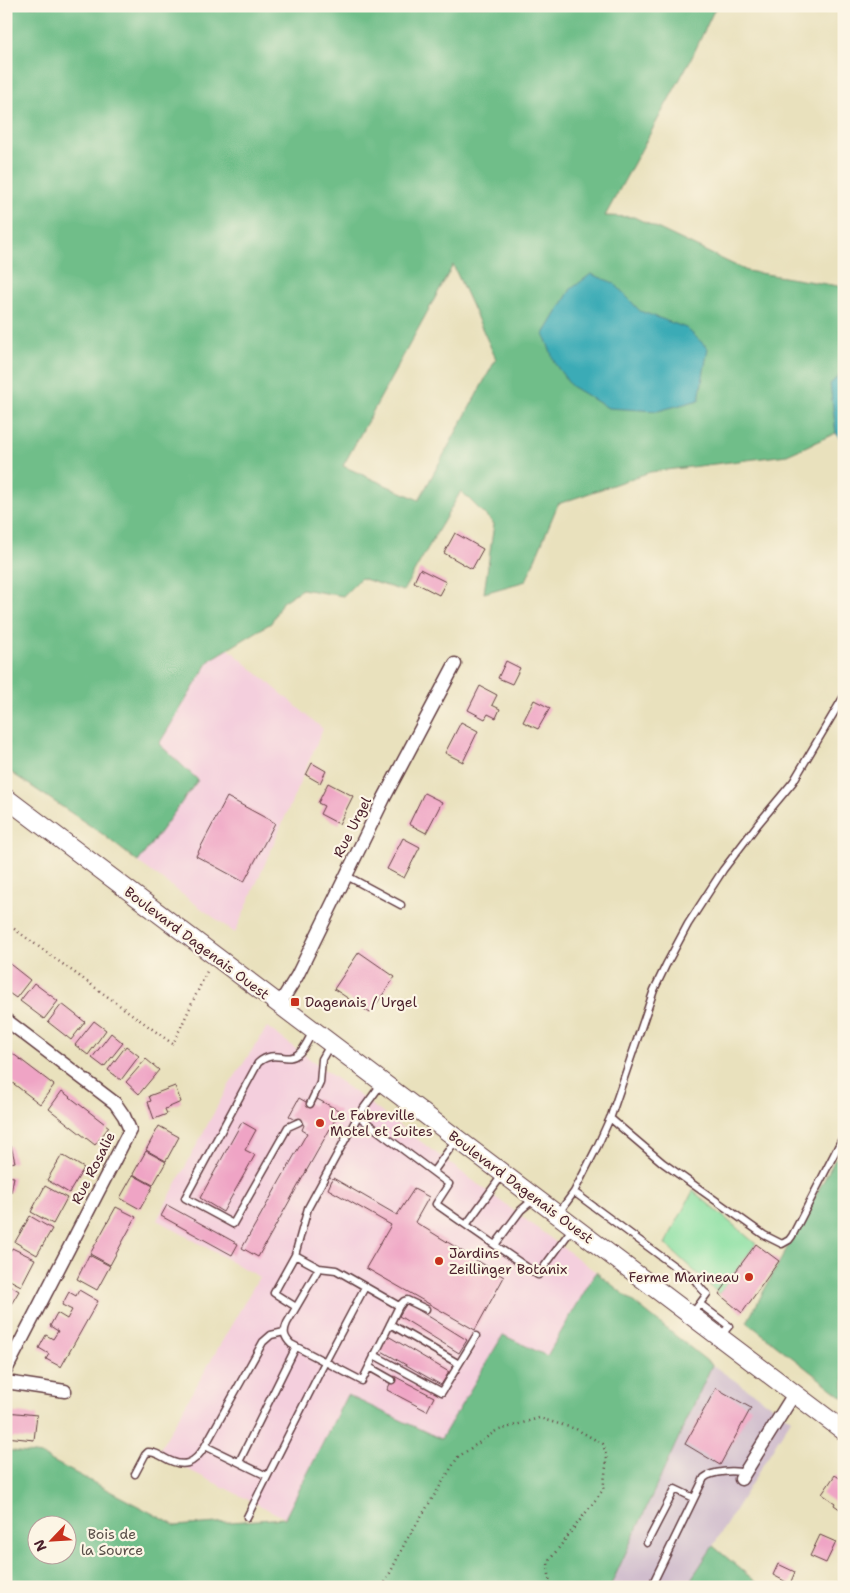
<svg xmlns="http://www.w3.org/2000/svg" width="850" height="1593" font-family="'Shantell Sans',sans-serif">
	<rect width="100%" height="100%" fill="#fcf5e5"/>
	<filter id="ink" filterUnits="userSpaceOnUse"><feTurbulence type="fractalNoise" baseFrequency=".02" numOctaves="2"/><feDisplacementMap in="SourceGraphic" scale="10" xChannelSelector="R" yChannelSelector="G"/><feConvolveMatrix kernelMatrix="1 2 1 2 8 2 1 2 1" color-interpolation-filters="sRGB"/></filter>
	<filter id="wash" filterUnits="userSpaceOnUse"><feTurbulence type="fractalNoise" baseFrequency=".0096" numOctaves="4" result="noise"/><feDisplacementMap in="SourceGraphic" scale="20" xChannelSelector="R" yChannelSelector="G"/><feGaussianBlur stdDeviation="1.12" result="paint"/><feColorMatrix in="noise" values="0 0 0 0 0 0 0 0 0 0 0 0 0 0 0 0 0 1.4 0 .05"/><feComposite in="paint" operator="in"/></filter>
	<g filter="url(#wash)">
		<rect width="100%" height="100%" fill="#e9e1bd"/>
		<path fill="#f4cfdd" d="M229,649L323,729L235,933L138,862L198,780L158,744L210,660Z
			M267,1027L596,1272L547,1356L503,1335L441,1439L347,1396L285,1518L157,1454L259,1277L157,1220L226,1090Z"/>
		<path fill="#d0bdcd" d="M712,1365L791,1419L713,1546L686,1587H610Z"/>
		<path fill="#8ae0a3" stroke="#6a8067" d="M693,1191L756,1244L719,1294L665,1244Z"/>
		<path fill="#6fbe89" stroke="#5c6e5a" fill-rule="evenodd" d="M6,6H716L692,57L605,216L634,217L747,271L844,287V371L831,384L836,433L787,455L650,472L558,504L526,581L484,593L494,524L461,491L403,591L361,578L343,596L302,589L282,602L271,623L210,660L159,744L198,780L138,862L101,833L6,769ZM453,265L496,359L419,500L343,466Z
			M844,1143V1398L747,1322Z
			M596,1272L712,1365L610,1587H6V1450L41,1455L176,1526L285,1518L347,1395L441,1439L503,1335L547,1356ZM38,1526H68V1556H38Z
			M713,1546L762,1587H686Z"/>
		<path fill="#3aabb6" stroke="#426570" d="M591,274L614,283L640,311L686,328L708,348L699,400L658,411L608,408L571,386L555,364L544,334L571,289Z
			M844,371V445L836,433L830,384Z"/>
		<g id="blocks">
			<path fill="#efa4c5" d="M455,533L483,549L472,569L444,553Z
				M420,569L446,582L439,595L414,582Z
				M506,661L520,668L512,684L498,678Z
				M480,686L497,695L492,705L500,709L496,718L488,714L485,719L468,710Z
				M534,700L550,708L538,729L523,722Z
				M461,722L478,731L463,762L445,753Z
				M312,763L326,771L320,783L306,775Z
				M328,783L353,796L339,824L320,814L324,806L318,803Z
				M424,793L442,802L426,833L409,824Z
				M227,797L275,823L244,882L196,856Z
				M403,838L420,847L404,878L387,869Z
				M359,952L395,977L370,1013L334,989Z
				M6,961L30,980L16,998L6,991Z
				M34,983L58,1001L44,1019L20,1001Z
				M62,1004L85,1022L71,1040L48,1022Z
				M94,1021L106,1030L88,1055L75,1045Z
				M111,1033L123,1043L104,1067L92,1058Z
				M126,1046L139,1056L121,1080L108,1070Z
				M8,1050L54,1085L40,1104L6,1078V1052Z
				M146,1059L159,1070L139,1094L126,1082Z
				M175,1086L181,1102L165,1109L167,1114L154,1119L148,1102L151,1101L149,1096Z
				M62,1091L109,1127L95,1145L49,1109Z
				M299,1098L313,1106L317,1099L340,1111L258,1257L242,1248L307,1133L302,1130L304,1125L289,1116Z
				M242,1122L256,1130L245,1150L255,1155L223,1212L200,1198Z
				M159,1126L179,1137L166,1161L146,1150Z
				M11,1146L15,1162L6,1164V1147Z
				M146,1151L166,1162L153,1185L133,1174Z
				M62,1155L84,1168L69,1193L47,1180Z
				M133,1175L153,1186L140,1209L120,1198Z
				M6,1176L14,1177L11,1192L6,1191Z
				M333,1178L397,1215L414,1189L429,1197L415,1222L504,1277L475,1330L366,1268L391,1225L328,1189Z
				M45,1186L67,1198L53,1224L31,1212Z
				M167,1205L238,1244L232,1255L161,1216Z
				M116,1207L136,1217L110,1265L90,1254Z
				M30,1216L52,1229L37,1255L15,1242Z
				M756,1244L779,1261L742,1313L719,1294Z
				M12,1248L35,1259L21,1286L6,1278V1259Z
				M89,1255L110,1266L97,1290L77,1279Z
				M6,1283L19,1291L6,1313Z
				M79,1290L98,1301L61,1367L46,1359L49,1354L39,1348L46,1335L53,1339L58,1331L50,1326L57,1313L67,1319L72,1310L62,1305L69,1292L76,1296Z
				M407,1303L467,1340L459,1353L399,1316Z
				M388,1336L449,1372L441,1385L380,1350Z
				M394,1376L434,1397L427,1411L387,1390Z
				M716,1388L751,1408L720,1465L685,1444Z
				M7,1412L37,1415L34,1440L6,1437Z
				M835,1475L844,1481V1512L834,1505L835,1503L822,1494Z
				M820,1535L836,1542L826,1563L810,1556Z
				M778,1564L795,1572L790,1584L773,1575Z"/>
		</g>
	</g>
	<g filter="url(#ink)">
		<use href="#blocks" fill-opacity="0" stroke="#623c41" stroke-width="1"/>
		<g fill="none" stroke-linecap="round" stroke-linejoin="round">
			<g stroke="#623c41" stroke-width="9">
				<path id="lane" d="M345,875L401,905
					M310,1104L320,1083L322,1059L330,1045
					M358,1116L433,1172L456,1140
					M610,1118L663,1163L764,1235L782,1244L789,1240L792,1236L844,1135
					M299,1122L288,1127L233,1224L185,1198L258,1063C275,1048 286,1064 298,1054C305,1049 309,1038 313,1031
					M433,1172L449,1184L436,1204L466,1225L503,1174
					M574,1192L597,1147L611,1116L654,990L666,965L688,924L723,870L758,824L793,782L844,696
					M558,1214L574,1192L678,1269C683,1272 688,1274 693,1278C698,1283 700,1289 707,1294L692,1314
					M466,1225L538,1275L572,1229
					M495,1245L521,1210L534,1199
					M295,1255L319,1268L336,1270L399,1306L362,1381L291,1344C284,1337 283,1332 287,1323L319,1268
					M700,1304L729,1326L720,1337
					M399,1306L404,1301L407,1300L426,1309
					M296,1307L274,1293L295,1255L308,1208L358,1116L382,1083
					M390,1324L459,1364
					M374,1355L442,1392L476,1336
					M369,1367L392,1380
					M205,1446L267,1476
					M239,1462L296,1347
					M135,1474L145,1455L148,1452C155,1452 157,1454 163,1457C183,1469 194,1465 205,1446L263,1342L271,1335L284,1332
					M247,1517L322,1368L365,1287
					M647,1543L675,1489L694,1498
					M651,1587L704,1478C712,1471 735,1470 744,1473"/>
			</g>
			<g stroke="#623c41" stroke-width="15">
				<path id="street" d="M279,1005L297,976L384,798L455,664
					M6,1020L115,1103L124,1116L130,1130L6,1370
					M6,1382L65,1391
					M741,1479L794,1394
					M843,1587L844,1586"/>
			</g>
			<g stroke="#623c41" stroke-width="20">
				<path id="secondary" d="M6,798L844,1431"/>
			</g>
			<path stroke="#623c41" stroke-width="2.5" stroke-dasharray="1 4" stroke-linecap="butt" d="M6,923L173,1044L208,969
				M383,1587L406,1541L458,1457L496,1431L539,1418L576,1429L603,1444L607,1459L603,1490L548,1562L550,1587"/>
			<use href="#lane" stroke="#fff" stroke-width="6"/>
			<use href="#street" stroke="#fff" stroke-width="12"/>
			<use href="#secondary" stroke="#fff" stroke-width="18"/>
		</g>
	</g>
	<g fill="#c8321e" stroke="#fcf5e5" stroke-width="2">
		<rect x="290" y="997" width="10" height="10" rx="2.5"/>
		<circle cx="320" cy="1123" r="5"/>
		<circle cx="439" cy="1261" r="5"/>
		<circle cx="749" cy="1277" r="5"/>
	</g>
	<g text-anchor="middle" stroke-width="4.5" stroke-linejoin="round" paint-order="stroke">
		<g font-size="14" fill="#4a1f2b" stroke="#fcf5e5">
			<text transform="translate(352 827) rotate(-63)" y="5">Rue Urgel</text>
			<text transform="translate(197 943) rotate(37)" y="5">Boulevard Dagenais Ouest</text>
			<text transform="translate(93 1168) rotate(-63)" y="5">Rue Rosalie</text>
			<text transform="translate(521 1187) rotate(37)" y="5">Boulevard Dagenais Ouest</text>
		</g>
		<g font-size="14" fill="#4a1f2b" stroke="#fcf5e5" text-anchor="start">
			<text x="305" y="1007">Dagenais / Urgel</text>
			<text x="330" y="1120">Le Fabreville<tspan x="330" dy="16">Motel et Suites</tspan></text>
			<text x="449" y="1258">Jardins<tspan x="449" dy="16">Zeillinger Botanix</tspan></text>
			<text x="739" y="1282" text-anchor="end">Ferme Marineau</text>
		</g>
		<g font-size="14" fill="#5a4f49" stroke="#fcf5e5">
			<text x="112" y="1539">Bois de<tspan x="112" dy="16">la Source</tspan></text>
		</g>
	</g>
	<rect width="850" height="1593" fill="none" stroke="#fcf5e5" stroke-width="25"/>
	<g transform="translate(52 1540) rotate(245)"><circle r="24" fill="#fcf5e5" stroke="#b59f9b"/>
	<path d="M0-4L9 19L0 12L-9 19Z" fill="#c8321e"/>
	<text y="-8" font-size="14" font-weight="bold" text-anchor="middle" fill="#4a1f2b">N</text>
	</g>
</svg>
